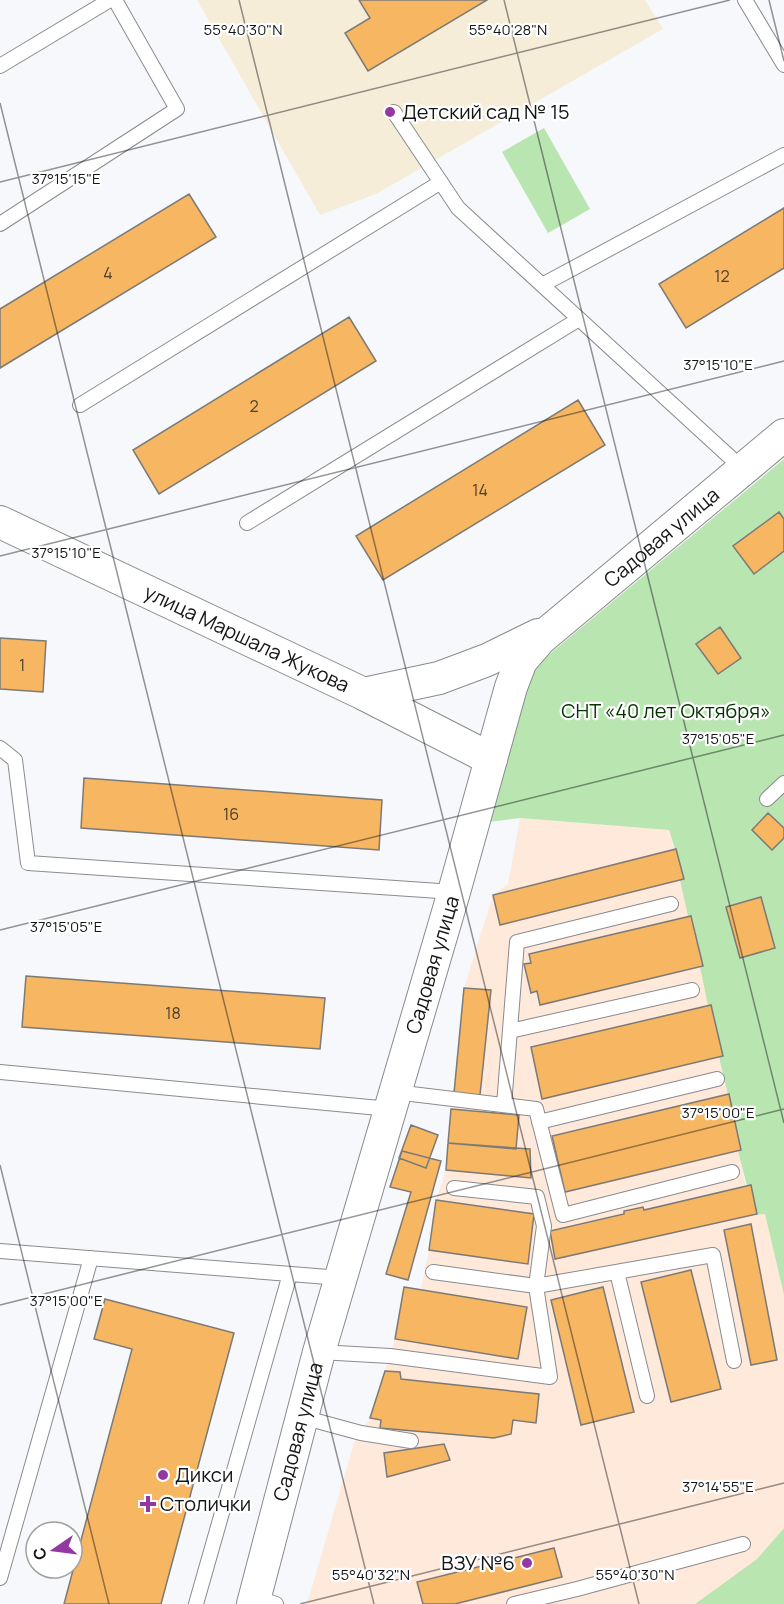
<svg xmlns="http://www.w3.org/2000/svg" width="784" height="1604" font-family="Manrope,sans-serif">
	<rect width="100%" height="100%" fill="#f6f8fb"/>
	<path fill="#ffe9db" d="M520,818L669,830L674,849H676L684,879L688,916H691L703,966L700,967L708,1005H711L719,1057L741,1150L738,1151L746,1186L751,1185L757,1214H765L784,1295V1528L757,1559L695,1604H307L354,1443L370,1418L395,1339L404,1287L421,1289L429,1250L436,1200L446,1170L464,988L493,895L508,884Z"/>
	<path fill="#f6edd8" d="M197,0H645L663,29L376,194L320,215Z"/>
	<path fill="#b8e5b0" d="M544,128L590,209L548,233L502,152Z
		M784,459V1295L765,1214L754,1215L757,1214L751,1186H747L738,1151L741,1149L719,1057L711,1005L708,1006L700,967L703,966L692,916H688L680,880L684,878L669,830L520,818L489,822L534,667Z
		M784,1528V1604H695L757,1559Z"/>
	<path fill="#f7b661" stroke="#7c7a77" stroke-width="1.5" d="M359,0H487L368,71L345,33L370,18Z
		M189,194L216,237L0,368V309Z
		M784,208V268L686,328L659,284Z
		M349,317L376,361L159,494L133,450Z
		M578,400L605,445L383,580L356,536Z
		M779,512L784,519V551L754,574L733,546Z
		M720,627L741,658L718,674L696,644Z
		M0,638L46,641L43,692L0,689Z
		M84,778L382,800L379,850L81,828Z
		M768,813L784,828V838L772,850L752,830Z
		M676,849L684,879L500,925L493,895Z
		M761,897L775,948L740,958L726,907Z
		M691,916L703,966L540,1005L537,991L531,993L524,964L531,963L529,954Z
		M26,976L325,998L320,1049L22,1027Z
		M464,988L491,990L480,1095L454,1093Z
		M711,1005L723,1056L542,1099L531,1047Z
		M729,1094L741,1150L565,1192L552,1136Z
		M451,1109L519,1115L516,1149L448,1143Z
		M411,1125L438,1135L426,1168L399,1158Z
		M448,1143L530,1149L531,1178L446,1170Z
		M402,1151L441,1161L408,1280L386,1274L411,1192L390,1187Z
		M751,1185L757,1214L555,1259L550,1231L624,1214V1211L643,1207L644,1210Z
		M436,1200L534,1214L528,1264L429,1250Z
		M751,1224L777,1360L751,1365L724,1230Z
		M691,1270L721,1389L671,1402L641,1282Z
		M404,1287L527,1307L518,1359L395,1339Z
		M603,1287L634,1412L581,1425L551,1300Z
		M105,1299L234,1333L161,1604H64L132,1349L94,1339Z
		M385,1371L400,1372L401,1379L539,1394L536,1423L513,1420L511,1434L494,1438L380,1428L381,1420L370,1418Z
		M444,1444L450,1460L387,1477L384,1453Z
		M554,1548L562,1577L455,1604H423L417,1582Z"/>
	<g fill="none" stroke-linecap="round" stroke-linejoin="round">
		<g stroke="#898b8e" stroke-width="16">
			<path id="service" d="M745,0L784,65
				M0,66L110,0
				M394,112L458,208L743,469
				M0,224L177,109L115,0
				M542,285L784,155
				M80,405L441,182
				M247,523L579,319
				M0,748L15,760L28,863L454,892
				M767,799L784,783
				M510,1031L692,990
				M0,1072L390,1109
				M395,1092L536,1109L563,1215L732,1172
				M504,1105L517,942L671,904
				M539,1122L717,1079
				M0,1251L341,1278
				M433,1272L536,1286L544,1226L537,1197L454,1188
				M617,1272L647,1396
				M319,1352L390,1356L550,1377L536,1286L713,1255L734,1361
				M302,1417L361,1433L411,1441
				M0,1578L91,1258
				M255,1597L276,1604
				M196,1604L290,1274
				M514,1604L577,1589L743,1544"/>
		</g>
		<g stroke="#898b8e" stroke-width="34">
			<g id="tertiary">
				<path id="s1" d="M0,522L364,694L491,759"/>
				<path d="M364,694L439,678L487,660L538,635"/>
				<path id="s2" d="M253,1604L319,1352L454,892L511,687L521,661L540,639L784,435"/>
			</g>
		</g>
		<use href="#service" stroke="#fff" stroke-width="14"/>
		<use href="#tertiary" stroke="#fff" stroke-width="32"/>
	</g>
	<path fill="none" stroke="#141516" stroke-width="1.5" stroke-opacity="0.45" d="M239,0L639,1604M504,0L784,1123M769,0L784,61M0,103L374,1604M0,182L730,0M0,556L784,361M0,930L784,735M0,1165L109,1604M0,1305L784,1109M300,1604L784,1483"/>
	<g fill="#9337a2" stroke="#fff" stroke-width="2">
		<circle cx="390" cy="112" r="6"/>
		<circle cx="163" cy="1475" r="6"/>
		<path d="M145 1495h6v6h6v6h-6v6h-6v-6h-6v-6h6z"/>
		<circle cx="527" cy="1563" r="6"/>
	</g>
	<g text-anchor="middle" stroke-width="4.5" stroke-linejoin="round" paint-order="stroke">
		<g font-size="16" fill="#4d3d29">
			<text x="108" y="279">4</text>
			<text x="722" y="282">12</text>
			<text x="254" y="412">2</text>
			<text x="480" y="496">14</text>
			<text x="22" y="671">1</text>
			<text x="231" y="820">16</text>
			<text x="173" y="1019">18</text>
		</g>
		<g font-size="20" fill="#141516" stroke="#fff" text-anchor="start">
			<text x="402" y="119">Детский сад № 15</text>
			<text x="175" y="1482">Дикси</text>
			<text x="160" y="1511">Столички</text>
			<text x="515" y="1570" text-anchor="end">ВЗУ №6</text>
		</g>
		<g font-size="20" fill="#141516" stroke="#fff">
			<text dy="7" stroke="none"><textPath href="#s2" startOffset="1168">Садовая улица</textPath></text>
			<text dy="7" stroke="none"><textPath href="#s1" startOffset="273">улица Маршала Жукова</textPath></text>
			<text dy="7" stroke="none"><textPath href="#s2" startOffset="664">Садовая улица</textPath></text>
			<text dy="7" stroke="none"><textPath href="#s2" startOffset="178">Садовая улица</textPath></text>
		</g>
		<g font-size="20" fill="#043300" stroke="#fff">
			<text x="666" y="718">СНТ «40 лет Октября»</text>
		</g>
	</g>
	<g font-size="15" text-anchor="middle" fill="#141516" stroke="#fff" stroke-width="4.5" stroke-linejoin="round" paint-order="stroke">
		<text x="508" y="35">55°40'28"N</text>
		<text x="243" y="35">55°40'30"N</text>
		<text x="66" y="184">37°15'15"E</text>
		<text x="718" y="370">37°15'10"E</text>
		<text x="66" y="558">37°15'10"E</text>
		<text x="718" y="744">37°15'05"E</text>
		<text x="66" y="932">37°15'05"E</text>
		<text x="718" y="1118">37°15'00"E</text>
		<text x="66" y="1306">37°15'00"E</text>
		<text x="718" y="1492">37°14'55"E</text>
		<text x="371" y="1580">55°40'32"N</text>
		<text x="635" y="1580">55°40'30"N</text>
	</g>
	<g transform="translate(54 1550) rotate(256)"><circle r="28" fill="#ffffff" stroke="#a1a1a2" stroke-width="1.5"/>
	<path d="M0-4.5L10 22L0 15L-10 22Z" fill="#9337a2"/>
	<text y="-9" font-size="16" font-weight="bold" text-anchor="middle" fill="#141516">С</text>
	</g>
</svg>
